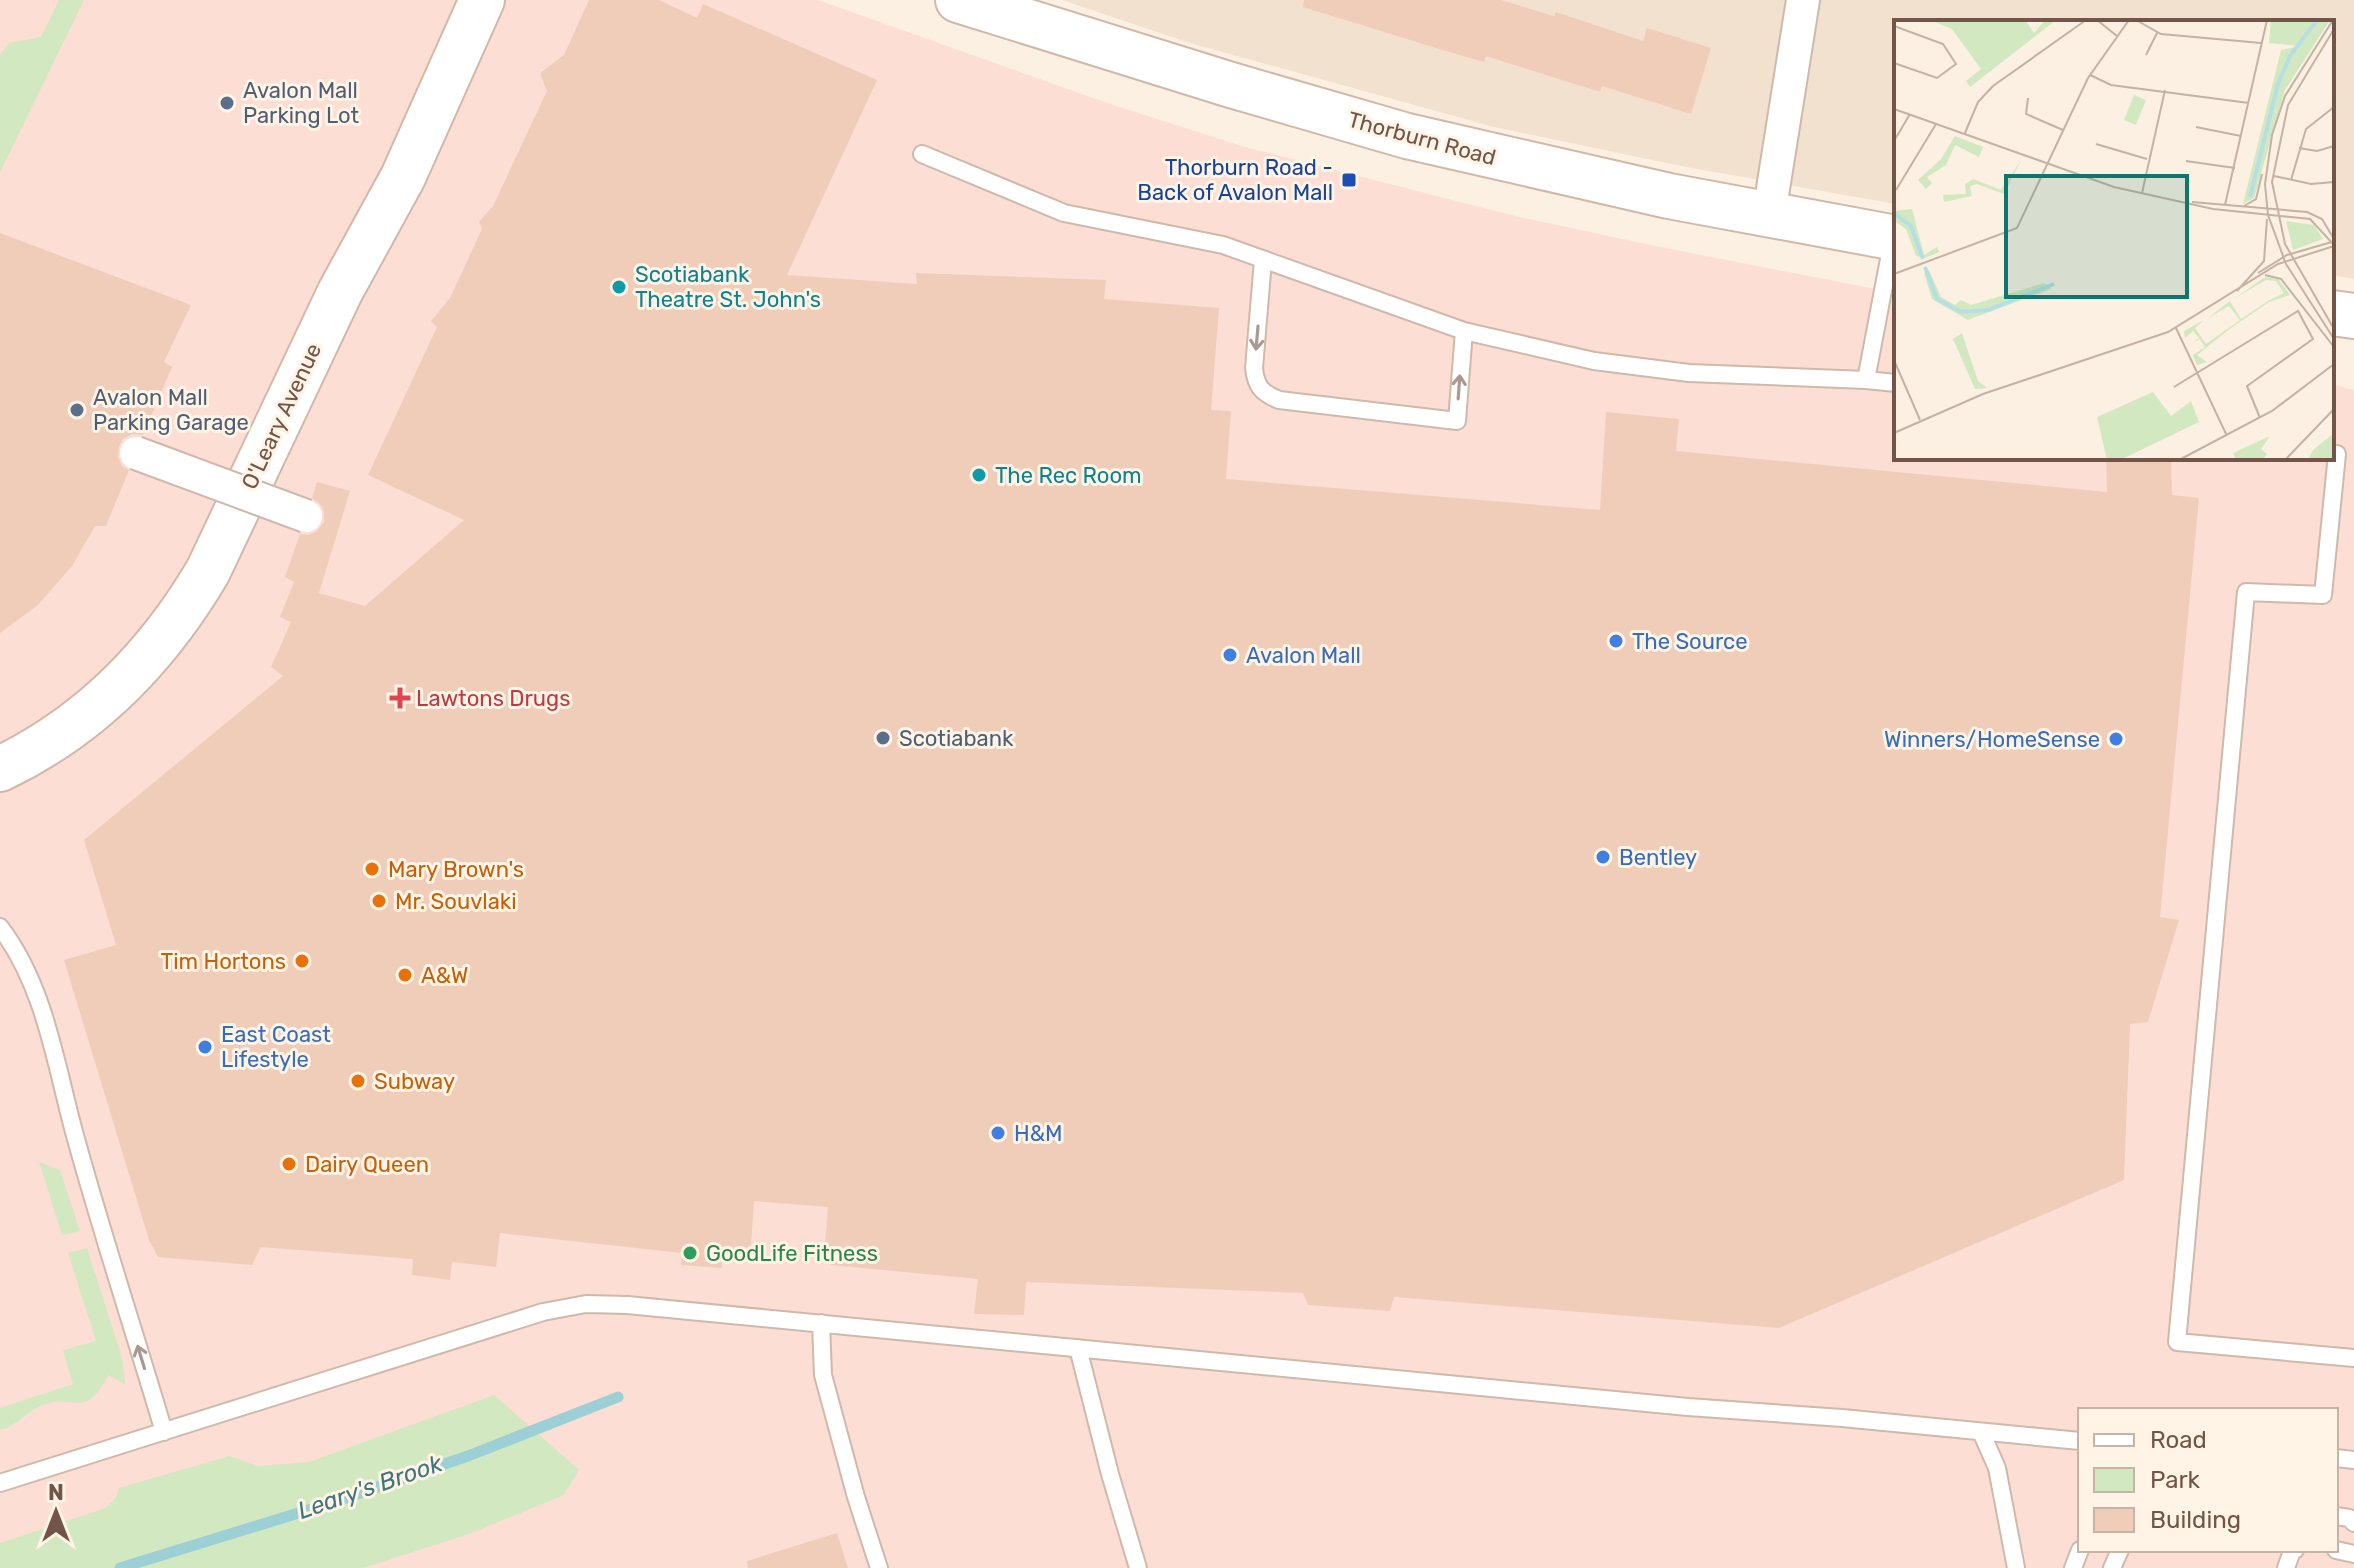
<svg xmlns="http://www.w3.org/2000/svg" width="2354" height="1568" font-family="Rubik,sans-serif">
	<rect width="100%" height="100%" fill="#fbf0e1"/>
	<path fill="#f3e1cf" d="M1062,0H2354V279L2332,275V22H1896V204L1686,167L1494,127L1190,43Z"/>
	<path fill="#fcded4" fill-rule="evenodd" d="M0,0H818L1110,104L1245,147L1515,216L1665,248L1896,293V458H2332V384L2354,390V1568H0ZM2080,1410H2336V1550H2080Z"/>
	<path fill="#d2e8c0" d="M59,0H84L0,172V54L9,43L41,37Z
		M39,1162L60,1170L80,1231L62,1235Z
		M87,1248L122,1358L125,1384L108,1375C85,1423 72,1390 39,1407C25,1413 15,1427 0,1430V1408L73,1384L63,1350L96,1341L68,1253Z
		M494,1395L579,1470L564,1495L469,1534L363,1568H0V1543L106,1508L116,1497L119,1488L229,1456L258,1466L309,1462Z"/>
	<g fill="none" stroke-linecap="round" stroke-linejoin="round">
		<path stroke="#9ccfd6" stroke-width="11" d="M120,1568L331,1503L468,1456L618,1397"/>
	</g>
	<path fill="#f0cdb9" d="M589,0H659L697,18L703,4L877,80L787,275L917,284L916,273L1106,280L1104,299L1219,308L1211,410L1231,411L1226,479L1600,510L1606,412L1679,419L1676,451L2107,492L2106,458L2171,459L2172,495L2199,498L2160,917L2179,920L2148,1022L2130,1024L2124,1180L1779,1328L1394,1297L1390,1311L1308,1305L1303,1293L1026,1282L1024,1315L974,1314L978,1279L831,1265L832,1259L824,1258L828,1207L754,1201L750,1258L721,1256L722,1268L681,1265L682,1253L500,1233L496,1267L452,1262L450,1280L412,1275L413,1259L261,1247L252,1265L158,1257L149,1240L64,960L116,945L84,840L283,676L271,667L291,622L280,617L294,582L285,577L300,534L308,535L317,531L324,522V512L321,505L312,498L317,482L350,491L319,593L365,606L464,520L368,475L437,327L431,321L450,298L482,229L479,222L493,206L547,91L540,73L564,55Z
		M1304,0H1501L1554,16L1556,12L1643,41L1647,28L1711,48L1691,114L1602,86L1600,92L1486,56L1484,62L1436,48L1303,7Z
		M0,233L191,305L164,362L172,367L143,435L132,434L123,439L119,446L118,457L122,466L129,470L106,526H95L72,566L38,605L0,633Z
		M837,1533L848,1568H748L747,1561Z"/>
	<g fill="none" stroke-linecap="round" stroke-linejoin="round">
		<g stroke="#ceb9ab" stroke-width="20">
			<path id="lane" d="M922,154L1064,213L1223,245L1464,331L1594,361L1689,373L1866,380
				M1893,238L1866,380L1896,383
				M1263,260L1254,368C1256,387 1262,393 1279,400L1457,421L1464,331
				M2337,454L2323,595L2246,592L2177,1342L2354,1358
				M0,927C46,987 56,1068 76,1139C103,1237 135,1334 164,1432
				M821,1323L823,1375L856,1497L879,1568
				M1078,1348L1110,1474L1138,1568
				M1982,1434L1997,1468L2016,1568
				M2336,1458L2354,1460
				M0,1483L543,1312L586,1304L627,1305L1688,1407L1842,1418L2080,1441
				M2336,1516L2349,1518L2354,1523
				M2336,1550L2354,1554
				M2073,1568L2080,1550
				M2112,1568L2120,1550
				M2286,1568L2292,1551L2295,1550"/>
		</g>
		<g stroke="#ceb9ab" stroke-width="36">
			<path id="street" d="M1769,214L1803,0"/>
		</g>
		<g stroke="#d1b8a8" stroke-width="48">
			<path id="secondary" d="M958,0L1231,85L1407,136L1669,196L1896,238
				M2332,313L2354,316
				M0,769C90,726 158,656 208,571L340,292L403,177L482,0"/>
		</g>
		<use href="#lane" stroke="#fff" stroke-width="16"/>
		<use href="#street" stroke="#fff" stroke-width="32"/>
		<use href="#secondary" stroke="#fff" stroke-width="44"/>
		<g stroke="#ceb9ab" stroke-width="36" stroke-linecap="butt">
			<path id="street-bridge" d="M136,453L306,516"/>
		</g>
		<use href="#street-bridge" stroke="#fff" stroke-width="32"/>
	</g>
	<defs><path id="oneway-shaft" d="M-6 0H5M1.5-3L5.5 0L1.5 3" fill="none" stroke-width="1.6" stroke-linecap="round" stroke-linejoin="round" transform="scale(2)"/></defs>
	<g stroke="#aa9991">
		<use href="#oneway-shaft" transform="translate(1257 338) rotate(95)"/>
		<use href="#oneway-shaft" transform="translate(1459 387) rotate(-86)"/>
		<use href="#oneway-shaft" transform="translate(141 1357) rotate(-107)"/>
	</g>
	<g fill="#5c6f8a" stroke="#fff4e6" stroke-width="3">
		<circle cx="227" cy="103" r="8"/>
		<circle cx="77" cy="410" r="8"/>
		<circle cx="883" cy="738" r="8"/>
	</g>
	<rect fill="#1a4fb4" stroke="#fff4e6" stroke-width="3" x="1341" y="172" width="16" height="16" rx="4"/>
	<g fill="#0f9aa8" stroke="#fff4e6" stroke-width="3">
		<circle cx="619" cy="287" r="8"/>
		<circle cx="979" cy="475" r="8"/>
	</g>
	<g fill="#3f7fe0" stroke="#fff4e6" stroke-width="3">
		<circle cx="1616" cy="641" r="8"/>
		<circle cx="1230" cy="655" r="8"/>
		<circle cx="2116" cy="739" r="8"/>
		<circle cx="1603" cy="857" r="8"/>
		<circle cx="205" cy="1047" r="8"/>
		<circle cx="998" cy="1133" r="8"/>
	</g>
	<path fill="#e0444e" stroke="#fff4e6" stroke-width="3" d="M396 686h8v8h8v8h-8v8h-8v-8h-8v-8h8z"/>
	<g fill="#e8710a" stroke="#fff4e6" stroke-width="3">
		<circle cx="372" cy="869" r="8"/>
		<circle cx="379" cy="901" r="8"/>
		<circle cx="302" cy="961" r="8"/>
		<circle cx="405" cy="975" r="8"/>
		<circle cx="358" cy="1081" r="8"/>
		<circle cx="289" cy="1164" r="8"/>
	</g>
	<circle fill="#2e9e5b" stroke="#fff4e6" stroke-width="3" cx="690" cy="1253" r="8"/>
	<g text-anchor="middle" stroke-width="6" stroke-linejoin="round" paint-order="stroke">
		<g font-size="22" fill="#4e5e75" stroke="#fff4e6" text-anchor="start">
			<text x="243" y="98">Avalon Mall<tspan x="243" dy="25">Parking Lot</tspan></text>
			<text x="93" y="405">Avalon Mall<tspan x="93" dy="25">Parking Garage</tspan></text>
			<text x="899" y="746">Scotiabank</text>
		</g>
		<g font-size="22" fill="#725548" stroke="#fff4e6">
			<text transform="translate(1422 138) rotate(15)" y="8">Thorburn Road</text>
			<text transform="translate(281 416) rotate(-65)" y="8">O'Leary Avenue</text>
		</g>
		<g font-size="22" fill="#164399" stroke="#fff4e6" text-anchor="end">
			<text x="1333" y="175">Thorburn Road -<tspan x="1333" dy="25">Back of Avalon Mall</tspan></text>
		</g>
		<g font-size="22" fill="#0d838f" stroke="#fff4e6" text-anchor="start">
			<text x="635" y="282">Scotiabank<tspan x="635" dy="25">Theatre St. John's</tspan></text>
			<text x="995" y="483">The Rec Room</text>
		</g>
		<g font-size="22" fill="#366cbe" stroke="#fff4e6" text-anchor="start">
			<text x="1632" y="649">The Source</text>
			<text x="1246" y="663">Avalon Mall</text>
			<text x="2100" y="747" text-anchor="end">Winners/HomeSense</text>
			<text x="1619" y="865">Bentley</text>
			<text x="221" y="1042">East Coast<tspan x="221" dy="25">Lifestyle</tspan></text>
			<text x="1014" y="1141">H&amp;M</text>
		</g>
		<g font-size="22" fill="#be3a42" stroke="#fff4e6" text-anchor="start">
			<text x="416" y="706">Lawtons Drugs</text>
		</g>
		<g font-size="22" fill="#c56008" stroke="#fff4e6" text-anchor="start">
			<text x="388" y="877">Mary Brown's</text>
			<text x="395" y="909">Mr. Souvlaki</text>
			<text x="286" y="969" text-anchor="end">Tim Hortons</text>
			<text x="421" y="983">A&amp;W</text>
			<text x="374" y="1089">Subway</text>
			<text x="305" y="1172">Dairy Queen</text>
		</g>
		<g font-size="22" fill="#27864d" stroke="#fff4e6" text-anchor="start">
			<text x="706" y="1261">GoodLife Fitness</text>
		</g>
		<g font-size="24" font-style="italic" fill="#40777e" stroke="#fff4e6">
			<text transform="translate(370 1487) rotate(-19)" y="8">Leary's Brook</text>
		</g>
	</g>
	<g transform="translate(1894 20)">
		<rect width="440" height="440" fill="#fbf0e1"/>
		<path d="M36,0H131L140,13L151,0H162L76,67L72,61L87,49L58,9ZM377,0H436L391,70L360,178L349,184L387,30L407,26L375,23ZM240,75L252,80L242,105L230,100ZM61,116L89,127L85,137L61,125L52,145L33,157L38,163L32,169L24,160L47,139ZM127,140L110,174L83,164L76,166L78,176L50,182L49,175L72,174L71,164L79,159L107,170ZM18,189L30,235L43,227L45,232L31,238L22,236L12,209L0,201V191ZM392,201L420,205L429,219L399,230ZM35,250L47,277L61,285L67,280L77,285L150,263L157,269L74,300L38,279L30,253ZM371,257L384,259L396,275L375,282L337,308L303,335L313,342L303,345L299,335L311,327L306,319L298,323L305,318L299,311L291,318L290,311L310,300L301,308L312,324L346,300L335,286L314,298L336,281L347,299L374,281L390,273L382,261L372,260L341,278ZM68,313L84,361L93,368L81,369L59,319ZM259,372L277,396L297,381L305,402L226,440H213L203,397ZM440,413V440H414L419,430ZM376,416L367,429L373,434L369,440H342L339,433Z" fill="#d2e8c0"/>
		<path fill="none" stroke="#b6dfe4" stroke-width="4" d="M356,177L384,64L396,36L423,0M0,193L17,206L29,239M31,247L43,279L67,292L94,290L160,264"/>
		<path fill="none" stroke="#c4b2a4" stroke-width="2" d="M203,0L223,16M242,0L267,14L367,23M439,0L391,76L378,115L371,164L374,195L392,244L440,319M0,6L49,24L62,44L43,58L0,43M440,9L394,85L378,162L391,224L440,309M252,35L263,13M196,55L217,65L355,83M134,78L132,94L169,110M0,89L220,167L319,189L416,199L440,225M302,107L347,116M71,113L84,82L99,66L192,0M0,121L16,94M202,124L253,139M405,128L423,131L440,126M292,141L341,148M380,156L417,164L440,162M397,160L412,109L440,87M2,170L42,104M248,173L271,70M298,182L413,192L428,199L440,219M331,185L373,0M350,186L362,179L368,154M364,253L393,235L438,222M0,254L123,208L194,58L235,0M371,255L387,259L440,327M343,271L370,241L373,199M282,308L333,416M0,340L26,400M280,367L404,291L419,319L353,366L366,398M0,413L89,374L274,312L384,244L440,226M285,440L378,391L440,344M391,440L440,389"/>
		<path fill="#0f766e" fill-opacity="0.15" stroke="#0f766e" stroke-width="4" d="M112,156H293V277H112Z"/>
		<rect width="440" height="440" fill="none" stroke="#725548" stroke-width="4"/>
	</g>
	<rect x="2078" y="1408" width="260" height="144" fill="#fff4e6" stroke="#c7b4a7" stroke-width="2"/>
	<rect x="2094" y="1434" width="40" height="12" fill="#ffffff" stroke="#c7b4a7" stroke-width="2"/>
	<text x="2150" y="1448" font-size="24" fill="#725548">Road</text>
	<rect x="2094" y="1468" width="40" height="24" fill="#d2e8c0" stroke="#c7b4a7" stroke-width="2"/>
	<text x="2150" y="1488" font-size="24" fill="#725548">Park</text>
	<rect x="2094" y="1508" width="40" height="24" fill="#f0cdb9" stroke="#c7b4a7" stroke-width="2"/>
	<text x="2150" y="1528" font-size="24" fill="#725548">Building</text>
	<g transform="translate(56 1512)" stroke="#fff4e6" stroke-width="6" paint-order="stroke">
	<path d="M0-6L14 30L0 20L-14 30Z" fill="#725548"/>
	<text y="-12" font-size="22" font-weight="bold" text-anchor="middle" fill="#725548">N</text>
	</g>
</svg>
